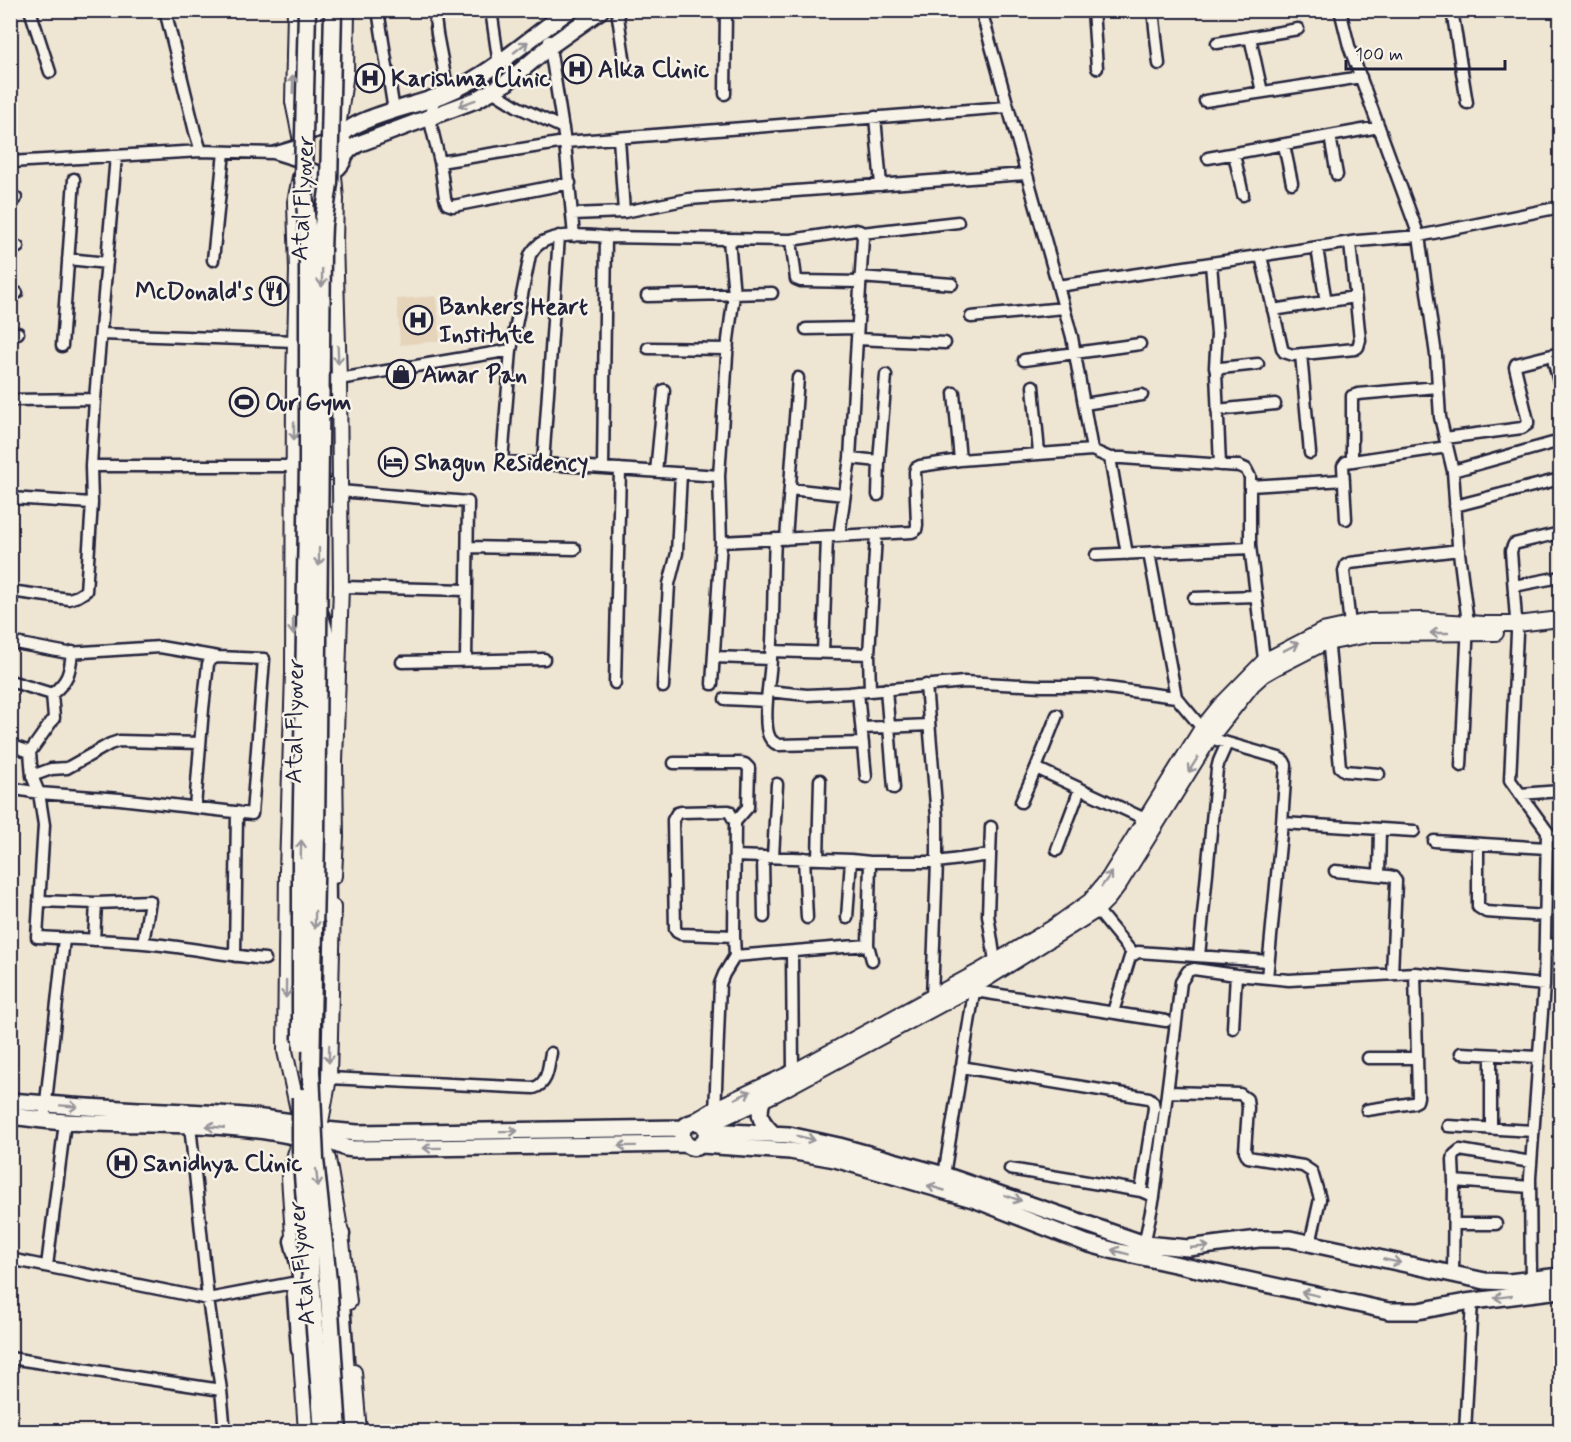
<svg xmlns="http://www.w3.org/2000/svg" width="1571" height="1442" font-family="Mynerve,sans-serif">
	<rect width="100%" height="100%" fill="#efe5d3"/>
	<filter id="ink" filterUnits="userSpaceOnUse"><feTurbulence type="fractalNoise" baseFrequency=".0167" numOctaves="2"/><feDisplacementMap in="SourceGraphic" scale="12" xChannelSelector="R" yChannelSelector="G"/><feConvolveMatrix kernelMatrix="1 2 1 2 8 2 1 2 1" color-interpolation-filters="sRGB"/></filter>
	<g filter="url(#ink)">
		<path fill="#e5d4ba" d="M436,296L440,341L400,345L397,299Z"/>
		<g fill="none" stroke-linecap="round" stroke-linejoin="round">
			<g stroke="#22223b" stroke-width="15">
				<path id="minor" d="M30,10L50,72
					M165,10L195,132L201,151
					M378,10L394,111
					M434,10L437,34L448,92
					M491,10L499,65
					M617,10L626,71
					M981,10L1058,286L1358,241L1419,236L1560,207
					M1093,10L1097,68
					M1153,10L1159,64
					M1340,10L1349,46L1419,236L1436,355L1440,417L1453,471L1458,545L1468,623L1461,766
					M1452,10L1467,103
					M1250,37L1262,92
					M549,41L565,142L1007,107
					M1217,43L1298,29
					M492,91L518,107L563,128
					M725,94L726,10
					M435,98L429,117L440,162L445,198L447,204L453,206L570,183
					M1205,101L1361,77
					M875,117L881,185
					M1330,136L1337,175
					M619,138L624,212
					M1284,145L1292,183
					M273,153L300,145
					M1234,154L1243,195
					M1208,158L1379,127
					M10,162L201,151L273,153L302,162
					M440,162L565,142L574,236
					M10,198H16
					M572,214L624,212L689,199L1026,174
					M862,233L958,222
					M791,240L796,279L801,281L860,282
					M10,247H18
					M1317,248L1326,302
					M1261,256L1282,348L1284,352L1293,355L1355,349L1358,347L1360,340L1350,243
					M68,259L107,263
					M213,260L224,152
					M1211,264L1217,334L1215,367L1216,372
					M860,277L952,284
					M1058,286L1072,337L1092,450L1110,458H1122L1239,466L1246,469L1250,477V546L1265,667
					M10,294L17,293
					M647,296L772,293
					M1273,310L1355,297
					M971,317L1064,308
					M806,329L857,328
					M10,334L18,333
					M101,334L295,341
					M857,339L945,343
					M62,346L74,179
					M648,348L728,349
					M511,350L530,255C532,252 534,249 536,247C550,232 588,235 606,237L791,240L856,230L860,231L863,237L850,458L839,536
					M1301,354L1310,453
					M1552,356L1560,385
					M1024,360L1140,344
					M315,380L339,379L511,350L502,461L719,476L721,542L712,684
					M1033,386L1039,453
					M954,393L960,460
					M10,400L95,399
					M1084,404L1142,395
					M1217,410L1275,404
					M1445,438L1522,428L1528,424V421L1515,367L1516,364L1560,353
					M850,458L879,461
					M1110,458L1127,554
					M1352,460V396L1358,394L1438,387
					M543,464L559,236
					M1220,465L1216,372L1221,368L1258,364
					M91,466H293
					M603,468L606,237
					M1453,471L1560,441
					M656,472L664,390
					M719,476L728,340L734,294L729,240
					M1250,486L1344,480
					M790,489L844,495
					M340,491L468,502L466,661
					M878,495L879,461L886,375
					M10,498L92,503
					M1455,506L1560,479
					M1346,519L1343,466L1346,462L1447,447
					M1560,533L1518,543L1514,544L1511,551L1517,633L1510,780L1550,835L1560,836
					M775,539C773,579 774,619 771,659C770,682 764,705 767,728C768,737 771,742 779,745L863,743
					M786,539L798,378
					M721,542L912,532L916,530L917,525L915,472L916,468L920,466L960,460L1092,450
					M468,547L575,549
					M1149,553L1176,697
					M1096,555L1250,548
					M1514,586L1560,577
					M341,587L467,590
					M10,591L69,599L78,596L86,591L92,503L91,466L95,399L116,156
					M1194,598L1256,596
					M1350,625L1344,571L1346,565L1350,563L1459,550
					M1328,637L1340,767L1345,771L1379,774
					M10,642L68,653L160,647L218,657
					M771,651L869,654
					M823,652L827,537
					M714,657L771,659
					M402,662L544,659
					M10,681L52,694
					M615,683L620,469
					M926,685L937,817V862L932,998
					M663,687L669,584L677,553L681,473
					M886,689L894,788
					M768,691L807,695L849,693L964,682L1041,686H1092L1176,697L1202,728
					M870,691L869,654L876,535
					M858,692L866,777
					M52,694C68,681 70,673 72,652
					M725,699L767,701
					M862,728L929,725
					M1210,738L1279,758L1284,761L1286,765L1282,823L1267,978
					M10,745L30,752L54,718L52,694
					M30,752L32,776L39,793L120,799L252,814L264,659L218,657L211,659L208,664L203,709L195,807
					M674,763H741L745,764L749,768L748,807L735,822
					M1036,768L1145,819
					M32,776L51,769L67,768L110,744L119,741L200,743
					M10,788L39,793L44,825L37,937C73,939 109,940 144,943C185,947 224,955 265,959
					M1520,794L1560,791
					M1021,802L1036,768L1057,715
					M729,811L735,822L734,936L681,934L677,932L675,929L673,820L677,813L681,812Z
					M1282,823L1414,831
					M991,827L988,915L995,961
					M1434,841L1547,848
					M1478,844V907L1486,912L1545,916
					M1057,850L1080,789
					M735,856L851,860L870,862
					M763,857L764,917
					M773,857L777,784
					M804,858L807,918
					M818,859L820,780
					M1335,871L1388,876L1393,877L1396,881L1392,974
					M1379,875L1380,829
					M39,901L96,903L150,901L143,943
					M1093,905L1133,954
					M847,918L851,860
					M734,936L735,956L868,945
					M94,940L96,903
					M1545,944L1560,945
					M792,952L793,1072
					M235,956L237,812
					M1199,956L1217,769L1219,761L1227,743
					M872,960L868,945L870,862H937L990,855
					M975,991L1166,1021
					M1113,1012L1130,957L1138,952L1268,961
					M1233,1028L1236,975
					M1461,1053L1538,1057
					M1368,1058H1417
					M961,1067L1149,1098L1153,1102L1154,1108L1141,1191
					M329,1078L534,1088C549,1083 548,1066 551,1053
					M1168,1092L1240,1094L1247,1099L1248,1108L1245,1151L1248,1157L1303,1166L1312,1172L1320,1199L1310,1244
					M1367,1110L1413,1103L1417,1101L1418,1097L1415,973
					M715,1114L720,984L724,974L735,956
					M44,1120L64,939
					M190,1125L208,1299L221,1390L225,1432
					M1448,1126L1533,1131
					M1491,1128V1055
					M1010,1169L1141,1191L1148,1194
					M944,1175L975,986
					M1454,1181L1530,1187
					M1454,1224H1496
					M1143,1250L1154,1197L1181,982L1188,971L1194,969L1236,975L1289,980L1415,973L1544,985
					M10,1259L208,1299L292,1283L297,1350
					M47,1266L65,1122
					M1453,1275L1454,1181L1453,1160L1454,1155L1460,1150L1531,1162
					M1531,1284L1530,1178L1544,985L1547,832
					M10,1358L221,1390
					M1465,1432L1472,1301"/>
			</g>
			<g stroke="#22223b" stroke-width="18">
				<path id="tertiary" d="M295,10L293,102L300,136
					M315,130L317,10
					M337,134L346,73L347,10
					M334,876L336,837L335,761L341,587L339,379L335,241L336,199L334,176
					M298,1110L285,1051L287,871L293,673L294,381L297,271L295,202L300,177
					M321,1122L329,1078L333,907
					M691,1123L720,1106L793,1072L978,972L1052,928L1090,901L1108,879L1202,728L1219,707L1264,661L1322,631L1368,621L1422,620L1484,624H1517L1560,619
					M704,1127L775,1094L975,986L1097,910L1108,899L1120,883L1208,741L1253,684L1263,675L1275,668L1322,644L1373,634L1496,633
					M321,1143L328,1159L341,1234L349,1302
					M294,1250L289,1177L298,1144
					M300,1344L306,1432
					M354,1372L359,1432"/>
			</g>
			<g stroke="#22223b" stroke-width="20">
				<path id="secondary" d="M299 151a23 23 0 1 1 46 0a23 23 0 1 1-46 0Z
					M341,138C347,120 413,106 431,99C485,82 524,41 570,10
					M344,156L350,149L358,144L476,100L506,83L550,46L601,10
					M10,1101C53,1105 96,1108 139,1110C192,1112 246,1114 299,1123
					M762,1101C757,1118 762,1122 773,1134
					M10,1116C29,1118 47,1121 66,1122C141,1126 223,1120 297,1137
					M325,1130L357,1133L683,1128C687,1124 690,1122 696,1122C721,1126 695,1166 682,1137L683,1128
					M706,1131L789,1135L839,1146L944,1175L1145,1244L1188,1248L1259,1239H1290L1485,1281L1509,1282L1560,1276
					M324,1139L346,1148L354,1149L686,1144
					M702,1145L790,1151L835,1159L976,1200L1086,1243L1115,1251L1389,1311H1418L1466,1302L1560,1290"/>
			</g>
			<g stroke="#22223b" stroke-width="21">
				<path id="primary" d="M320,615L329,648L326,809L327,905L332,918
					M341,1234L336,1253L337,1265L341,1302L350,1432
					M293,1241L300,1267L310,1365"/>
			</g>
			<use href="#minor" stroke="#f7f3e8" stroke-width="10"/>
			<use href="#tertiary" stroke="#f7f3e8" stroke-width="14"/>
			<use href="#secondary" stroke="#f7f3e8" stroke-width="15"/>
			<use href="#primary" stroke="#f7f3e8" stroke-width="16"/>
			<g stroke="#22223b" stroke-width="21" stroke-linecap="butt">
				<path id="primary-bridge" d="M333,10L329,183L323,225L322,250L316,836L311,1071L315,1159L328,1281L338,1432
					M301,1042V857L308,465V239L303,177L307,10
					M301,1097V1150L323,1432"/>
			</g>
			<use href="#primary-bridge" stroke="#f7f3e8" stroke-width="16"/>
		</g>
		<defs><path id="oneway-shaft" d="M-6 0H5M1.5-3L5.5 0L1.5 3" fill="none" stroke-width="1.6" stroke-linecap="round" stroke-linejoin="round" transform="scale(1.5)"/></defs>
		<g stroke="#97959a">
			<use href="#oneway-shaft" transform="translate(521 47) rotate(-38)"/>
			<use href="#oneway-shaft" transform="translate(293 84) rotate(-88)"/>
			<use href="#oneway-shaft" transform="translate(467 103) rotate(160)"/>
			<use href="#oneway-shaft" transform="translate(322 278) rotate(91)"/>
			<use href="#oneway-shaft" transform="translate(338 355) rotate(88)"/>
			<use href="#oneway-shaft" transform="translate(294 431) rotate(90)"/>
			<use href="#oneway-shaft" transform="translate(319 557) rotate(90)"/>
			<use href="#oneway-shaft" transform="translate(293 626) rotate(90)"/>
			<use href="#oneway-shaft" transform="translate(1439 633) rotate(180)"/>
			<use href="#oneway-shaft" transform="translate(1291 647) rotate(-27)"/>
			<use href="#oneway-shaft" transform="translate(1193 765) rotate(122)"/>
			<use href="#oneway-shaft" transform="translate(301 849) rotate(-88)"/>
			<use href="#oneway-shaft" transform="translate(1107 879) rotate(-54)"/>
			<use href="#oneway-shaft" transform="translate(315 920) rotate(91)"/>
			<use href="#oneway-shaft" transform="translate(286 989) rotate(91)"/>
			<use href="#oneway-shaft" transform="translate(329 1054) rotate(91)"/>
			<use href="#oneway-shaft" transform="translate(743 1095) rotate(-25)"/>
			<use href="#oneway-shaft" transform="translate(69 1106) rotate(4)"/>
			<use href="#oneway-shaft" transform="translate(215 1127) rotate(-175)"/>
			<use href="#oneway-shaft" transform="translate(509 1131) rotate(-1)"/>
			<use href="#oneway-shaft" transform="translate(806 1138) rotate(13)"/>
			<use href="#oneway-shaft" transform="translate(627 1146) rotate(179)"/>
			<use href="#oneway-shaft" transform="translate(432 1148) rotate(179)"/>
			<use href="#oneway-shaft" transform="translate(317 1178) rotate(84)"/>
			<use href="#oneway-shaft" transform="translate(936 1188) rotate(-164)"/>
			<use href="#oneway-shaft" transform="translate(1013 1198) rotate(19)"/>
			<use href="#oneway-shaft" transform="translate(1200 1247) rotate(-5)"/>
			<use href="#oneway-shaft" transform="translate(1120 1252) rotate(-165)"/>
			<use href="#oneway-shaft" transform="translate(1392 1261) rotate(12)"/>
			<use href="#oneway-shaft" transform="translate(1310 1294) rotate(-168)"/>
			<use href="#oneway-shaft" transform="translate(1503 1297) rotate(173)"/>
		</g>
	</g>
	<defs>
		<g id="hospital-ring" transform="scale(1.5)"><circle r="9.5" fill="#f7f3e8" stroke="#22223b" stroke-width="1.5"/><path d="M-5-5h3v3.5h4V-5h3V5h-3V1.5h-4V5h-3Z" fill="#22223b"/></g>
		<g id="restaurant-ring" transform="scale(1.5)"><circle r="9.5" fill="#f7f3e8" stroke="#22223b" stroke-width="1.5"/><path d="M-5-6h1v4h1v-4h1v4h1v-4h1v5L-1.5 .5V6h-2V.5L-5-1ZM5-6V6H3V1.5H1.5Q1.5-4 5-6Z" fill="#22223b"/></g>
		<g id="shop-ring" transform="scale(1.5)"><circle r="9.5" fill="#f7f3e8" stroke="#22223b" stroke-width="1.5"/><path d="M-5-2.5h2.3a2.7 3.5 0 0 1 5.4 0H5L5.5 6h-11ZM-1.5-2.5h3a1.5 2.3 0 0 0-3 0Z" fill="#22223b"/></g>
		<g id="stadium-ring" transform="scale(1.5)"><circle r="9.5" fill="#f7f3e8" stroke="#22223b" stroke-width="1.5"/><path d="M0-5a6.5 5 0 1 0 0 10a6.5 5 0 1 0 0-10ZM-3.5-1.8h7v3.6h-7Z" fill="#22223b"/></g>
		<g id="hotel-ring" transform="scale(1.5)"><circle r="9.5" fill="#f7f3e8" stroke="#22223b" stroke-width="1.5"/><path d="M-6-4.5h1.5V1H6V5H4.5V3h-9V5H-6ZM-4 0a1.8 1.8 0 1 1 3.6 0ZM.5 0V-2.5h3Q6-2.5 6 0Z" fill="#22223b"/></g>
	</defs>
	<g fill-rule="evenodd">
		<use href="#hospital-ring" x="577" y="69"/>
		<use href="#hospital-ring" x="370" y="78"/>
		<use href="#restaurant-ring" x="274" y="291"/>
		<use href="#hospital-ring" x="418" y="320"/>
		<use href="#shop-ring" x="401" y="374"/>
		<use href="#stadium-ring" x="244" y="402"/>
		<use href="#hotel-ring" x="393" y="462"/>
		<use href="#hospital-ring" x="122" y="1163"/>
	</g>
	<g text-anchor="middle" stroke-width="5" stroke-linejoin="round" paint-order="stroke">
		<g font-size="24" font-weight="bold" fill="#22223b" stroke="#f7f3e8" text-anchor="start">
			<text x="598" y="77">Alka Clinic</text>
			<text x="391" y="86">Karishma Clinic</text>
			<text x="253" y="299" text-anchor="end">McDonald's</text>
			<text x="439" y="314">Bankers Heart<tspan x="439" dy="28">Institute</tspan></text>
			<text x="422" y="382">Amar Pan</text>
			<text x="265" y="410">Our Gym</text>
			<text x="414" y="470">Shagun Residency</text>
			<text x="143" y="1171">Sanidhya Clinic</text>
		</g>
		<g font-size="24" fill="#22223b" stroke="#f7f3e8">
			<text transform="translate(302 198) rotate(-87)" y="8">Atal Flyover</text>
			<text transform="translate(294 721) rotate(-89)" y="8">Atal Flyover</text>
			<text transform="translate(301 1263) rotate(-95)" y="8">Atal Flyover</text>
		</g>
	</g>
	<rect width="1571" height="1442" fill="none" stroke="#f7f3e8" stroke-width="36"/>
	<rect x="18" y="18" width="1535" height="1406" fill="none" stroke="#22223b" stroke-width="2" filter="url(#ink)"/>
	<path d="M1346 60v9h159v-9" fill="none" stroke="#22223b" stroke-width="3"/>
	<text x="1355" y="60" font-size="18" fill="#22223b" stroke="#f7f3e8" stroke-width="4.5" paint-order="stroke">100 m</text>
</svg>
